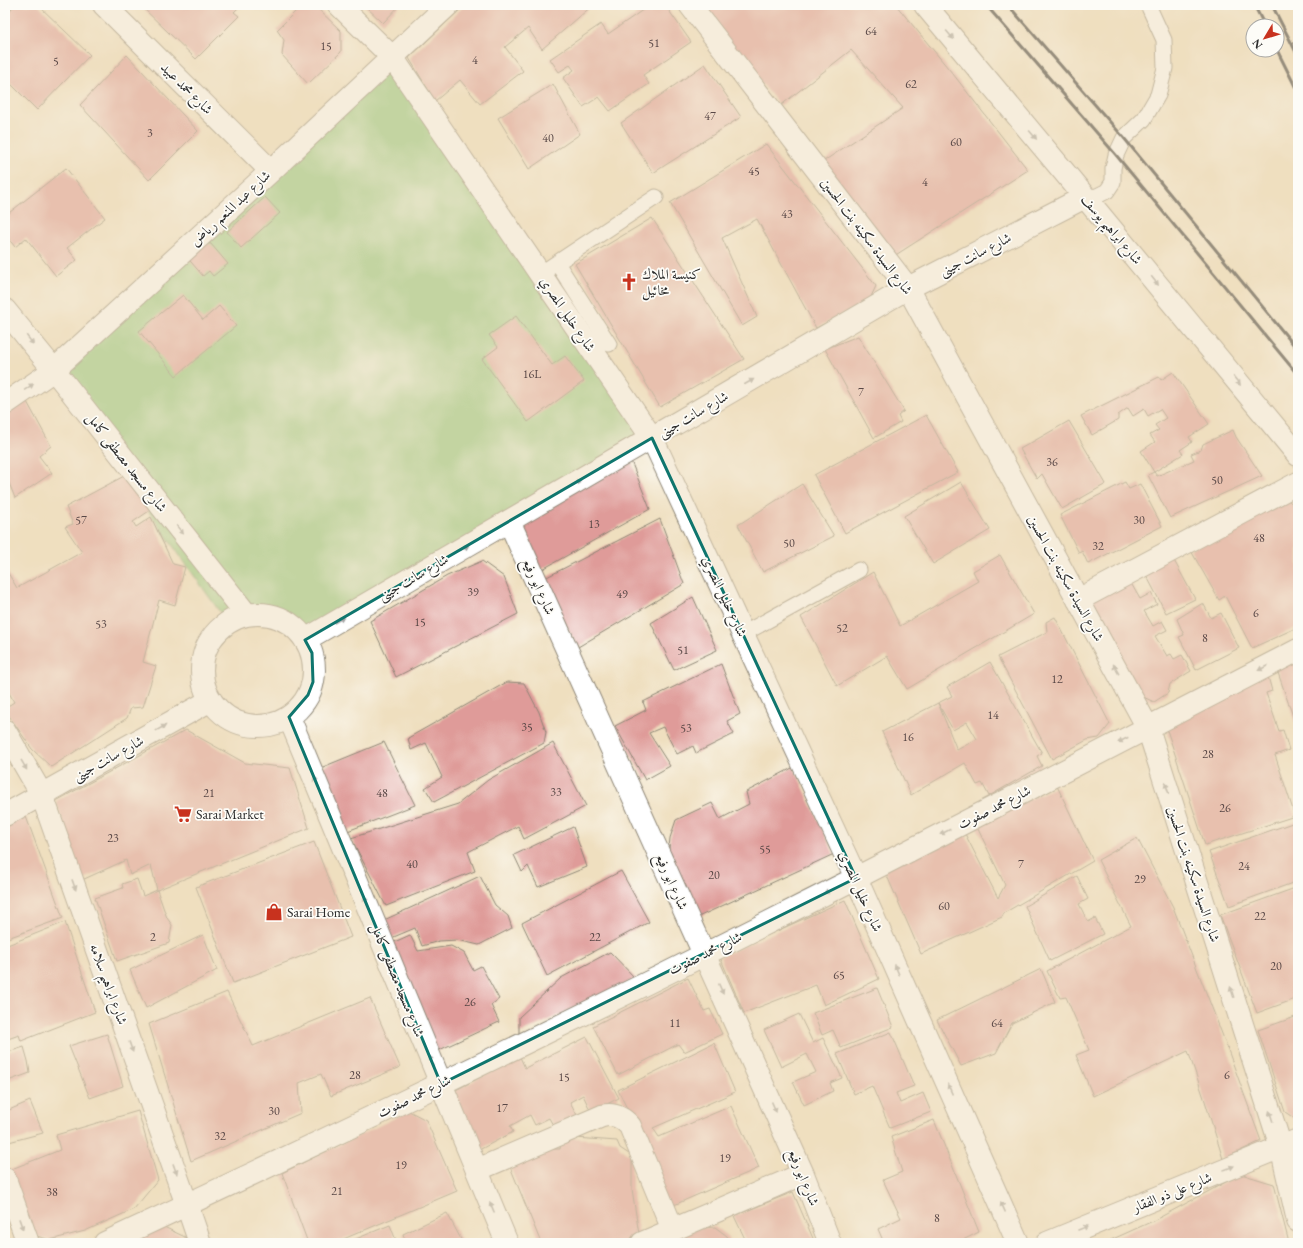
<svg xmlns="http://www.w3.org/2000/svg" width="1303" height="1248" font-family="'EB Garamond',Amiri,serif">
	<rect width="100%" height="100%" fill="#fdfcf7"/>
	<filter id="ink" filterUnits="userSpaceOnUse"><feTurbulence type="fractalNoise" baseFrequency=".025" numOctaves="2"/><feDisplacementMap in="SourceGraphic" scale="8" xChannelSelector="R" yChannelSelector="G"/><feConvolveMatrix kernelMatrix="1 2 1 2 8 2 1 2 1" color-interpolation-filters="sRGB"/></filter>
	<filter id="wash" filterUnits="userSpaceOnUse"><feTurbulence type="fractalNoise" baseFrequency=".012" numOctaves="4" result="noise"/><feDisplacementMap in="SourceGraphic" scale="16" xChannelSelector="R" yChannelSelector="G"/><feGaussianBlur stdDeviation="0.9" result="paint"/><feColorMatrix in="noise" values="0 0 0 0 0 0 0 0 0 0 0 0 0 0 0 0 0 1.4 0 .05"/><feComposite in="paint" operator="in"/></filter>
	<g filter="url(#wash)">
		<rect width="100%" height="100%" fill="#efdfbf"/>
		<path fill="#8ec87d" stroke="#5c7a54" d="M387,62L652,438L303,635C284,618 271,611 245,616C239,618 233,619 227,622L48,370Z"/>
		<g id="blocks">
			<path fill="#df9b99" d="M15,5H38L90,55L37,110L5,78V15Z
				M140,5H241L234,12L239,16L196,59Z
				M302,5H314L341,31V52L308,84L282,55L284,40L277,30Z
				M364,5H400L383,23Z
				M465,5H593L542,49L528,28L505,47L523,71L480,104L460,80L435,101L409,58Z
				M650,5H665L691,42L643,75L649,84L610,111L599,97L583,107L563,78L574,70L570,65L559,72L550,59L601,24L608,34Z
				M709,5H896L953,74L1028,170L891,258L821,163L903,108L851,50L780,106L703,10Z
				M127,55L198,131L149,180L80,105Z
				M705,64L741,117L653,173L621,123Z
				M553,84L580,134L529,169L498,118Z
				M766,144L876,286L869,301L816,328L757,219L722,238L757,317L742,326L670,203Z
				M66,168L105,218L67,248L77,260L56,276L26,238L15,247L5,234V216Z
				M265,197L280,213L241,248L227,232Z
				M652,218L744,359L660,407L575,264Z
				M201,242L211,244L228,264L213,276L209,271L203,276L185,255Z
				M183,295L203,320L219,306L236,326L176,376L139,331Z
				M516,316L552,365L565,356L584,381L528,422L482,359L498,347L489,335Z
				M858,336L904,411L898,416L901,422L874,438L825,349Z
				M1173,372L1209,424L1189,437L1192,442L1180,450L1183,454L1154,472L1141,451L1155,442L1150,435L1159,430L1155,425L1166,418L1160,409L1148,416L1144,409L1133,416L1128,408L1118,415V420L1092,435L1081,416L1159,377L1161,380Z
				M26,400L51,446L39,456L52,473L15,498L5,473V409Z
				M926,415L958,472L845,533L814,475Z
				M1069,421L1106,484L1062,509L1042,474L1037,479L1020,449Z
				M1233,430L1236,437L1262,476L1170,518L1148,475L1154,472L1157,476L1194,460L1191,454L1201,450L1203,444Z
				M629,456L650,509L541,570L513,522Z
				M126,475L152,509L133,522L136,527L151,517L173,564L185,567L175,605L159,600L143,662L156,666L143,707L131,708L127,718L51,767L32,749L5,710V708L14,702L5,685V568L17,588L82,552L65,527L73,524L66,507Z
				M961,482L990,530L933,564L904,516Z
				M1125,482L1129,489L1140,484L1162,526L1088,564L1082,551L1079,553L1060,515Z
				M802,484L834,536L763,572L738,525Z
				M1286,497L1298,511V627L1252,648L1225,596L1219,600L1190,549Z
				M660,519L684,584L578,647L541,580Z
				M1000,555L1034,614L907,689L887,656L837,686L801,617L873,572L900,626L978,581L973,571Z
				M1171,555L1195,599L1166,613L1143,569Z
				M482,561L504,577L518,614L396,677L370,621L447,576Z
				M1128,578L1140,599L1151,593L1157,604L1144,611L1153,626L1162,621L1167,630L1155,636L1167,656L1171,654L1174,659L1182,655L1191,671L1170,684L1168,693L1154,702L1135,693L1085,602Z
				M693,597L717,650L674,670L651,623Z
				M1203,603L1211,618L1221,613L1239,648L1196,670L1179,637L1184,635L1177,619Z
				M1055,617L1110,724L1099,738L1087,740L1052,759L998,657L1047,632L1046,622Z
				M1298,656V731L1275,664Z
				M990,662L1042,753L1037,756L1042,766L989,796L982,783L977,785L965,763L911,795L882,732L938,703L957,750L977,739L967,722L953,730L938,703L952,696L947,687Z
				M721,664L740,714L727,721L734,734L696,753L693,746L677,754L663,727L649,733L670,766L645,780L615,726L646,710L643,702Z
				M1267,673L1272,691L1266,693L1279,731L1283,730L1289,750L1275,755L1295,816L1205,845L1165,724Z
				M507,682L524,683L539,712L546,732L544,743L434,802L425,788L442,777L426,743L411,750L408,738Z
				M186,730L245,763L290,768L309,828L157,890L151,865L130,875L126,860L82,880L56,801Z
				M384,742L415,805L345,832L318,769Z
				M553,743L586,806L524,839L518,826L468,852L475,871L386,906L351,838L458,804L488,780Z
				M794,767L834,854L698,917L668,858L670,838L676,820L712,803L720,819L749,804L746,792Z
				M1057,786L1093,861L1004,913L1002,917L921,954L884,869L963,830L998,898L1005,885L976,825Z
				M24,811L63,918L5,939V825Z
				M1298,821V881L1229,906L1209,852Z
				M573,827L587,867L538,887L528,866L522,872L514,855Z
				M1137,838L1173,907L1224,1039L1261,1141L1223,1159L1205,1101L1188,1051L1093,1096L1076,1055L1089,1050L1066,997L1060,998L1047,971L1131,926L1098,860Z
				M314,842L351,937L233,983L196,887Z
				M621,871L649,922L547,976L522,923Z
				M480,876L495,905L508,916L512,928L479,945L457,940L439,941L422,946L415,928L389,939L382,921Z
				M1077,876L1088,899L1079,904L1088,922L1095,918L1103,934L1050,961L1025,906Z
				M137,879L143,896L157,890L167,918L172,925L169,943L117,961L95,898L123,888L122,884Z
				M1298,887V998L1257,1013L1220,915Z
				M845,900L879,979L824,1005L816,985L744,1013L720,957Z
				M65,922L95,1012L21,1041L19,1035L5,1040V946Z
				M203,935L217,970L146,1008L130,970Z
				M410,935L418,951L451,946L464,953L473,970L481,966L499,999L491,1005L499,1022L433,1053L390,944Z
				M610,952L636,979L519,1034V1017L561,978Z
				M1041,969L1055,1002L1012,1023L996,1053L961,1066L937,1020Z
				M688,978L704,1011L710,1009L722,1034L684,1052L678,1044L618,1075L593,1026Z
				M877,988L893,1027L841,1048L833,1030L822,1035L813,1013Z
				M227,992L253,1046L370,998L400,1067L331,1096L321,1074L299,1083L301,1113L191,1161L149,1024Z
				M799,1014L813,1043L823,1038L842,1078L830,1083L833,1091L804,1105L793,1082L816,1072L807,1054L781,1067L764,1030Z
				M1298,1016V1120H1297L1285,1112L1258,1030Z
				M891,1032L914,1086L896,1093L900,1103L923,1093L931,1112L890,1128L872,1086L854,1094L837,1054Z
				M107,1034L123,1086L90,1098L69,1046Z
				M587,1037L619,1098L591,1112L583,1095L570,1102L577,1115L554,1127L549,1118L535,1125L530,1115L510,1126L513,1132L479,1150L450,1093L520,1057L525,1068Z
				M714,1043L735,1092L653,1128L659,1137L731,1106L759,1168L667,1208L645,1145L618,1090Z
				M24,1047L28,1061L30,1073L5,1082V1053Z
				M5,1101L9,1110L30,1101L43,1133L5,1143Z
				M138,1111L158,1180L134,1209L85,1231L50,1240L30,1234L9,1170L60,1150L56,1135Z
				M409,1111L426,1120L457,1191L334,1243H308L282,1173Z
				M934,1120L979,1232L961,1241V1243H884L878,1229L901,1218L883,1180L902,1172L891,1137Z
				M562,1137L617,1141L620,1148L632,1156V1189L640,1241L631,1243H541L509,1164L547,1149H560Z
				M1241,1174L1274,1184L1289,1243H1104L1153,1221Z
				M793,1192L815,1243H758L757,1240L747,1243L734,1216Z
				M447,1213L463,1243H406L403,1234Z
				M390,1225L397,1243H346Z
				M164,1227L185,1237L187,1243H122Z
				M715,1227L727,1236L730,1243H664L698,1228Z"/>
		</g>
	</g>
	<g filter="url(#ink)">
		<use href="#blocks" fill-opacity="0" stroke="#8d8575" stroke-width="1"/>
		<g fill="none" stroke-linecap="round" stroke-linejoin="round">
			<g stroke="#8d8575" stroke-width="17">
				<path id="lane" d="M1085,197L1097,196L1107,191L1113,182V168L1116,155L1124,138L1144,119L1158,95L1165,68L1164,40L1148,5
					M557,263L609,344
					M540,274L656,197
					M743,634L859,570"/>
			</g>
			<g stroke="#8d8575" stroke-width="24">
				<path id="street" d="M104,5L271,171
					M339,5L392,57L652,438L856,878L1018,1243
					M690,5L908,288L1148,728L1281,1147L1298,1221
					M925,5L1085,197L1298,455
					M5,310L54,370L247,615
					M5,404L54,370L271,171L448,5
					M509,521L803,1174L830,1243
					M1078,600L1298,483
					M202 670a56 56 0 1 1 112 0a56 56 0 1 1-112 0Z
					M305,640L908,288L1085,197
					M289,717L507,1243
					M5,731L42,795L187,1205L200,1243
					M5,815L211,700
					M477,1170L602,1116C614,1113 622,1117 630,1126L673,1230
					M5,1179L28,1243
					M105,1243C358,1125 609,1004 858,877C1005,802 1151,726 1298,650
					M642,1243L803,1174
					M1047,1243L1298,1140"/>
			</g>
			<use href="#lane" stroke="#fff" stroke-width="15"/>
			<use href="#street" stroke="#fff" stroke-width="22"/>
			<path stroke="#2b2b2b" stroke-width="3" d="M986,5L1116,155L1298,375
				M1008,5L1124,138L1298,350
				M1254,5L1265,26
				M1272,5L1298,56
				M1277,50L1298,92"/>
		</g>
		<defs><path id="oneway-solid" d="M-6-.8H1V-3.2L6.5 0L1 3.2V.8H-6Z"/></defs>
		<g fill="#a0a0a0">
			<use href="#oneway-solid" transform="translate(950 35) rotate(50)"/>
			<use href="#oneway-solid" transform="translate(1033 135) rotate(50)"/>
			<use href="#oneway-solid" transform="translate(1155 281) rotate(51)"/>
			<use href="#oneway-solid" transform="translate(30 340) rotate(51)"/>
			<use href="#oneway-solid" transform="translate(1237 381) rotate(51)"/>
			<use href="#oneway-solid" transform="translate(749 382) rotate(-30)"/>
			<use href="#oneway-solid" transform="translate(29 387) rotate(-35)"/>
			<use href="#oneway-solid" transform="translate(576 483) rotate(-30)"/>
			<use href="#oneway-solid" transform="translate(180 530) rotate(52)"/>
			<use href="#oneway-solid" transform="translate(464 548) rotate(-30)"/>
			<use href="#oneway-solid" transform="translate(339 620) rotate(-30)"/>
			<use href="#oneway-solid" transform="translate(1263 668) rotate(153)"/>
			<use href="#oneway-solid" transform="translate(1116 669) rotate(-119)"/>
			<use href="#oneway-solid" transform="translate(161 728) rotate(-29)"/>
			<use href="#oneway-solid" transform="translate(1123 740) rotate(153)"/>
			<use href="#oneway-solid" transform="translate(24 765) rotate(60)"/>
			<use href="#oneway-solid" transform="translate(316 782) rotate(-112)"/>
			<use href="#oneway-solid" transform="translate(1167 788) rotate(-108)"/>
			<use href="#oneway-solid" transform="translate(831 826) rotate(-115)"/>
			<use href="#oneway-solid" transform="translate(945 832) rotate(153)"/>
			<use href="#oneway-solid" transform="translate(74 885) rotate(70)"/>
			<use href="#oneway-solid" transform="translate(829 891) rotate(154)"/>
			<use href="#oneway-solid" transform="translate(366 902) rotate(-112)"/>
			<use href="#oneway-solid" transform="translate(897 970) rotate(-114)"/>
			<use href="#oneway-solid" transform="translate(721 989) rotate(66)"/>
			<use href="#oneway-solid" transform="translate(1232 992) rotate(-108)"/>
			<use href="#oneway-solid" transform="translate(131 1047) rotate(70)"/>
			<use href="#oneway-solid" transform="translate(431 1061) rotate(-112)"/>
			<use href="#oneway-solid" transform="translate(950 1089) rotate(-114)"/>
			<use href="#oneway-solid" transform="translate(774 1107) rotate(66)"/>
			<use href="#oneway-solid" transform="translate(1271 1116) rotate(-108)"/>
			<use href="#oneway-solid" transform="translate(1229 1168) rotate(-22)"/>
			<use href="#oneway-solid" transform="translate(175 1169) rotate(70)"/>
			<use href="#oneway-solid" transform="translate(492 1207) rotate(-113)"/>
			<use href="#oneway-solid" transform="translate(1003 1207) rotate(-114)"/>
			<use href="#oneway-solid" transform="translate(21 1224) rotate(70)"/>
			<use href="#oneway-solid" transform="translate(1083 1228) rotate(-22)"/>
		</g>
	</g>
	<path d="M0 0H1303V1248H0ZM652,438L856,878L441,1084L289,717L308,695L313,682L312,653L305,640Z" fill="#efdfbf" fill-opacity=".55" fill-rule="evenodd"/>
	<path fill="none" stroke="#0f766e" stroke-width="3" stroke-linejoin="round" d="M652,438L856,878L441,1084L289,717L308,695L313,682L312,653L305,640Z"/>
	<defs>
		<g id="church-bare" transform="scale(1.38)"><path d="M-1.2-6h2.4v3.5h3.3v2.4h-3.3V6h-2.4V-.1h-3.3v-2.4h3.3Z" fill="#c8321e" stroke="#fdfcf7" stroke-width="2.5" paint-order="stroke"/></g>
		<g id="supermarket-bare" transform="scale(1.38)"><path d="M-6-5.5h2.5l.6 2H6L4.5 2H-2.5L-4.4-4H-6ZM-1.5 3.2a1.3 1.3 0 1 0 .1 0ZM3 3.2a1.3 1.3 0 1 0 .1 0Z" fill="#c8321e" stroke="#fdfcf7" stroke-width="2.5" paint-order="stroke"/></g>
		<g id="shop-bare" transform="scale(1.38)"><path d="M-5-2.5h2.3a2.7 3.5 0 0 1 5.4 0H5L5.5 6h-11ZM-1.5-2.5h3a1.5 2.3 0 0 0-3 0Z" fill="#c8321e" stroke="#fdfcf7" stroke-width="2.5" paint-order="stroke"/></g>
	</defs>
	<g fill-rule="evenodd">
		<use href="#church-bare" x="629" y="282"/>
		<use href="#supermarket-bare" x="183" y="814"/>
		<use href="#shop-bare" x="274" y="912"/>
	</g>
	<g text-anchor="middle" stroke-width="3.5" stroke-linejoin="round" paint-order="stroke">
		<g font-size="12" fill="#584746">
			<text x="871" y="35">64</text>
			<text x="654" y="47">51</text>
			<text x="326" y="50">15</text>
			<text x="475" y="64">4</text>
			<text x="56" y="65">5</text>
			<text x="911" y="88">62</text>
			<text x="710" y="120">47</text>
			<text x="150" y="137">3</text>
			<text x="548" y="142">40</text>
			<text x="956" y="146">60</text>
			<text x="754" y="175">45</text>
			<text x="925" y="186">4</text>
			<text x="787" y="218">43</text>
			<text x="532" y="378">16L</text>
			<text x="861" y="396">7</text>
			<text x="1052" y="466">36</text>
			<text x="1217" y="484">50</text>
			<text x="81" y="524">57</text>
			<text x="1139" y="524">30</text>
			<text x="594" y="528">13</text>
			<text x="1259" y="542">48</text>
			<text x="789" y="547">50</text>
			<text x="1098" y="550">32</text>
			<text x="473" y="596">39</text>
			<text x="622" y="598">49</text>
			<text x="1256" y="617">6</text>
			<text x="420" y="626">15</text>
			<text x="101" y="628">53</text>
			<text x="842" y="632">52</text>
			<text x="1205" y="642">8</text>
			<text x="683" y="654">51</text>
			<text x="1057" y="683">12</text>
			<text x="993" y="719">14</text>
			<text x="527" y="731">35</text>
			<text x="686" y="732">53</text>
			<text x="908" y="741">16</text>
			<text x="1208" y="758">28</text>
			<text x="556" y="796">33</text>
			<text x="209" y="797">21</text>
			<text x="382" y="797">48</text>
			<text x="1225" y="812">26</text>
			<text x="113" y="842">23</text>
			<text x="765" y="853">55</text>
			<text x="412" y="868">40</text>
			<text x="1021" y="868">7</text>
			<text x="1244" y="870">24</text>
			<text x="714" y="879">20</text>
			<text x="1140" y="883">29</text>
			<text x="944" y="910">60</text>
			<text x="1260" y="920">22</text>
			<text x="153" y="941">2</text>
			<text x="595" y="941">22</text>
			<text x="1276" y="970">20</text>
			<text x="839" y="979">65</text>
			<text x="470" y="1006">26</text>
			<text x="675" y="1027">11</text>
			<text x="997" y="1027">64</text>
			<text x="355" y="1079">28</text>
			<text x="1227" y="1079">6</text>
			<text x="564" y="1081">15</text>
			<text x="502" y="1112">17</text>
			<text x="274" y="1115">30</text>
			<text x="220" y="1140">32</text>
			<text x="725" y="1162">19</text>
			<text x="401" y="1169">19</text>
			<text x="337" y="1195">21</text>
			<text x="52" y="1196">38</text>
			<text x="937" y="1222">8</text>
		</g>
		<g font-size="14" fill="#2b2b2b" stroke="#fdfcf7">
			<text transform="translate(187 88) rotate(45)" y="5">شارع محمد عبيد</text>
			<text transform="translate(230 208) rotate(-43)" y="5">شارع عبد المنعم رياض</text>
			<text transform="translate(1112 229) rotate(50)" y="5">شارع ابراهيم يوسف</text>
			<text transform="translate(867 236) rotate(53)" y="5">شارع السيدة سكينه بنت الحسين</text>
			<text transform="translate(975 254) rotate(-27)" y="5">شارع سانت جينى</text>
			<text transform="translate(568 314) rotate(56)" y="5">شارع خليل المصري</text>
			<text transform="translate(693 414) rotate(-30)" y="5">شارع سانت جينى</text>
			<text transform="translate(127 462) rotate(52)" y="5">شارع مسجد مصطفى كامل</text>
			<text transform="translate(413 577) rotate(-30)" y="5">شارع سانت جينى</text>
			<text transform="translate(1066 578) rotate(61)" y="5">شارع السيدة سكينه بنت الحسين</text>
			<text transform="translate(539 586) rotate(66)" y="5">شارع ابو رفيع</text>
			<text transform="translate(725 596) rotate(65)" y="5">شارع خليل المصري</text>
			<text transform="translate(108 758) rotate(-29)" y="5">شارع سانت جينى</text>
			<text transform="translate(994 807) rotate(-27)" y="5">شارع محمد صفوت</text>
			<text transform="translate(1194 874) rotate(72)" y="5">شارع السيدة سكينه بنت الحسين</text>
			<text transform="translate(672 881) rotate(66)" y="5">شارع ابو رفيع</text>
			<text transform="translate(861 891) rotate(66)" y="5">شارع خليل المصري</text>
			<text transform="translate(705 953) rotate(-26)" y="5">شارع محمد صفوت</text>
			<text transform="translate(398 980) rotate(68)" y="5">شارع مسجد مصطفى كامل</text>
			<text transform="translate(109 984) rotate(70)" y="5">شارع ابراهيم سلامه</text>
			<text transform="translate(414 1096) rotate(-26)" y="5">شارع محمد صفوت</text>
			<text transform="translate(804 1177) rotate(68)" y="5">شارع ابو رفيع</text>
			<text transform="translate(1172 1192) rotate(-22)" y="5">شارع على ذو الفقار</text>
		</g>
		<g font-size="14" fill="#2b2b2b" stroke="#fdfcf7" text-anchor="start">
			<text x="642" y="279">كنيسة الملاك<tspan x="642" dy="16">مخائيل</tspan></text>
			<text x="196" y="819">Sarai Market</text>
			<text x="287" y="917">Sarai Home</text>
		</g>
	</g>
	<rect width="1303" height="1248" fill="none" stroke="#fdfcf7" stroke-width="20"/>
	<g transform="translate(1265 38) rotate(232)"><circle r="19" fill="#fdfcf7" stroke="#a9a8a5"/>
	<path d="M0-3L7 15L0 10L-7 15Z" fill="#c8321e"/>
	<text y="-6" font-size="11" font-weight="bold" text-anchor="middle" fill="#2b2b2b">N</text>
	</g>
</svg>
